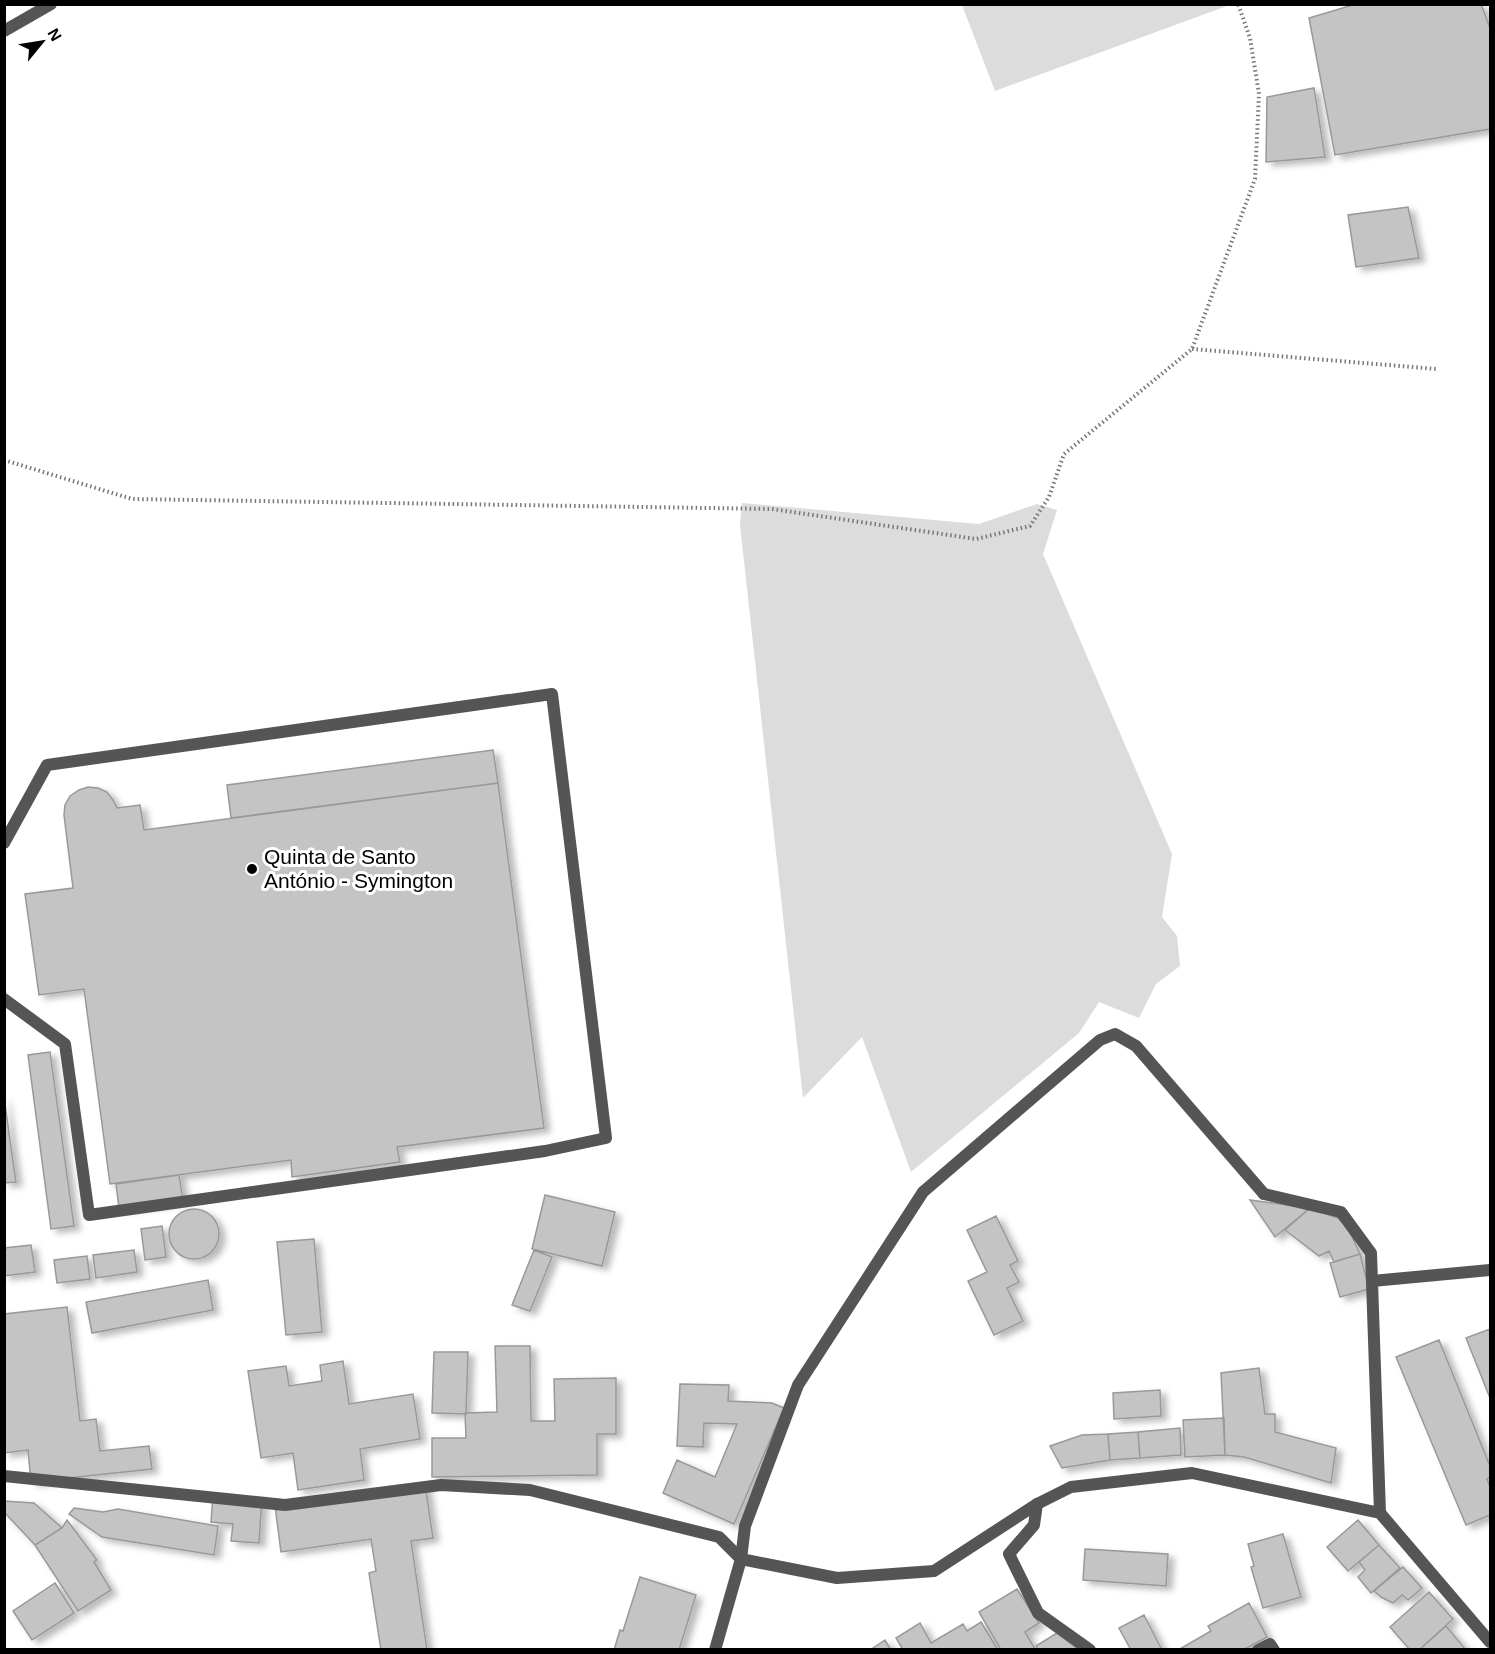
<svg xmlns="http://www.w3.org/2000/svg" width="1495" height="1654" font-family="Arial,sans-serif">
	<defs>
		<filter id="shadow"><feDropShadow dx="6" dy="4" stdDeviation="3" flood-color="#0004"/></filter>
	</defs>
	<rect width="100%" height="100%" fill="#fff"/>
	<path fill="#dcdcdc" d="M1226,4L1227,6L995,91L962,5Z
		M742,503L979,524L1037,504L1057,510L1043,554L1172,854L1162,917L1177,936L1180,966L1156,984L1139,1018L1099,1002L1079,1033L911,1172L862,1037L803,1098L740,525Z"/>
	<path fill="#c4c4c4" stroke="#999" stroke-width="1.5" filter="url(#shadow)" d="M1356,4H1481L1490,28V129L1335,155L1309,18Z
		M1314,88L1325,157L1266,162L1267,97Z
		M1408,207L1419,258L1356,267L1348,215Z
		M493,750L498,783L231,818L227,785Z
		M498,783L544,1128L397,1147L400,1162L292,1177L291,1160L110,1184L84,989L39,995L25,894L73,888L64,815L65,805L70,796L79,790L88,787L98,788L107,792L113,800L117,808L140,805L144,830Z
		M50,1052L74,1226L51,1229L28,1055Z
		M4,1097L16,1182L4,1183Z
		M179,1175L183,1200L119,1208L116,1184Z
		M545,1195L615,1212L602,1266L532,1249Z
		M1250,1200L1310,1208L1275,1237Z
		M1310,1208L1338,1218L1348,1228L1360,1254L1334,1262L1329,1251L1319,1256L1285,1230Z
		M169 1234a25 25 0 1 1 50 0a25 25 0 1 1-50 0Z
		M996,1216L1018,1261L1010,1265L1019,1282L1007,1288L1023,1321L994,1335L968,1281L987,1272L967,1230Z
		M162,1226L166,1257L145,1260L141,1229Z
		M314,1239L322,1332L286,1335L277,1242Z
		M31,1245L35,1272L4,1276V1248Z
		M134,1250L137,1272L96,1278L93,1255Z
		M534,1250L552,1257L530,1311L512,1305Z
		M1360,1254L1369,1289L1340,1297L1330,1263Z
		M87,1256L90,1279L57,1283L54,1260Z
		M208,1280L213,1310L92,1333L86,1302Z
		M67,1307L80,1421L96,1419L100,1451L149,1446L152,1469L31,1482L28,1450L4,1453V1314Z
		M1490,1329V1398L1466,1338Z
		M1439,1340L1490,1466V1477L1487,1479L1490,1487V1515L1466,1525L1396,1357Z
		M495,1346H530L531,1421H555L554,1379L616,1378V1434H597V1475L432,1477V1438H466L465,1413L497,1412Z
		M434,1352H468L466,1414L432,1413Z
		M343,1361L349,1404L413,1394L420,1439L360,1449L364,1480L298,1490L293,1453L261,1458L248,1371L286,1366L289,1386L322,1381L320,1365Z
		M1259,1368L1265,1414H1275V1432L1336,1448L1331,1483L1244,1457L1225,1455L1221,1373Z
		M680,1384L729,1385L728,1401L772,1403L784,1408L734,1524L663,1493L677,1460L715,1477L737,1424L704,1423L703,1447L677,1446Z
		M1160,1390L1161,1416L1114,1419L1113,1393Z
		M1224,1418L1225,1455L1185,1457L1183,1420Z
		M1180,1428L1181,1455L1140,1458L1138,1432Z
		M1138,1432L1140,1458L1110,1460L1108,1434Z
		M1108,1434L1110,1460L1062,1468L1050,1446L1082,1435Z
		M425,1484L433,1538L411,1541L427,1650H381L369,1573L376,1571L371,1539L281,1552L275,1506Z
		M213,1494L262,1498L259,1543L231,1541L233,1524L211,1522Z
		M4,1501L34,1503L62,1528L35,1545L4,1512Z
		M74,1508L103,1512L118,1509L218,1526L214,1555L102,1537L69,1514Z
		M67,1520L97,1560L94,1562L111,1590L78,1611L35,1545L62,1528Z
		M1358,1520L1379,1545L1348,1571L1327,1547Z
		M1283,1534L1301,1597L1263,1608L1251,1567L1254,1566L1248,1544Z
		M1379,1545L1400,1568L1371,1593L1358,1577L1365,1570L1359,1562Z
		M1085,1549L1168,1554L1166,1586L1083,1580Z
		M1403,1567L1422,1588L1408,1600L1402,1595L1393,1603L1381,1597L1374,1591Z
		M640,1577L696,1595L679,1650H614L620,1630L623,1631Z
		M55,1583L74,1613L32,1640L13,1611Z
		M1017,1589L1039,1623L1025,1632L1035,1649L1034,1650H1001L979,1612Z
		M1429,1592L1453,1619L1419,1650H1410L1390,1627Z
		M1249,1603L1267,1637L1243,1650H1178L1211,1631L1208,1626Z
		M1144,1615L1162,1650H1131L1119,1628Z
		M981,1622L998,1650H903L896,1638L920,1623L931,1643L963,1624L967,1631Z
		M1446,1626L1466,1650H1419Z
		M1057,1633L1079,1650H1038L1036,1646Z
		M885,1640L891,1650H870Z"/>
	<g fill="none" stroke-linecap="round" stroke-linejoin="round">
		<path stroke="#777" stroke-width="4" stroke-dasharray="1.5 3" stroke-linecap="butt" d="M1192,349L1437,369
			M4,460L132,499L772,509L976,539L1030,526L1049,497L1064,454L1192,349L1255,179L1259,94L1250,38L1238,4"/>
		<path stroke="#555" stroke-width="12" d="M4,843L47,765L552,694L606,1138L545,1151L89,1215L65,1044L4,999
			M1037,1504L1034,1525L1009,1554L1038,1613L1090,1650
			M1258,1650L1270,1644L1274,1650"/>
		<path stroke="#555" stroke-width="12" d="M1264,1194L1341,1212L1371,1253L1380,1513
			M1372,1281L1490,1270
			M4,1476L285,1505L441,1485L530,1490L719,1537L741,1559"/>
		<path stroke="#555" stroke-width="12" d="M741,1559L837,1578L934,1571L1037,1504L1071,1487L1192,1473L1380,1513L1490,1642
			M715,1650L741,1559L745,1526L798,1385L923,1192L1100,1040L1115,1034L1136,1046L1264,1194"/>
		<path stroke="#555" stroke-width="12" d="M4,31L51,4"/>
	</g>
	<circle fill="#000" stroke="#fff" stroke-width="2" cx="252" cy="869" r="6"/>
	<g text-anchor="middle" stroke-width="6" stroke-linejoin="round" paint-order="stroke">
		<g font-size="21" fill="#000" stroke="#fff" text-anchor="start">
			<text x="264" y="864">Quinta de Santo<tspan x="264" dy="24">António - Symington</tspan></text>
		</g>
	</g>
	<rect width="1495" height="1654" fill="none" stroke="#000000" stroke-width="12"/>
	<g transform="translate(42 42) rotate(60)" stroke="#ffffff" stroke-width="4.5" paint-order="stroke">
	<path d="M0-4.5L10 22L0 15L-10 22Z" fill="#000000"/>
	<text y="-9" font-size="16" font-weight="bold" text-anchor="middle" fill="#000000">N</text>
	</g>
</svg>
